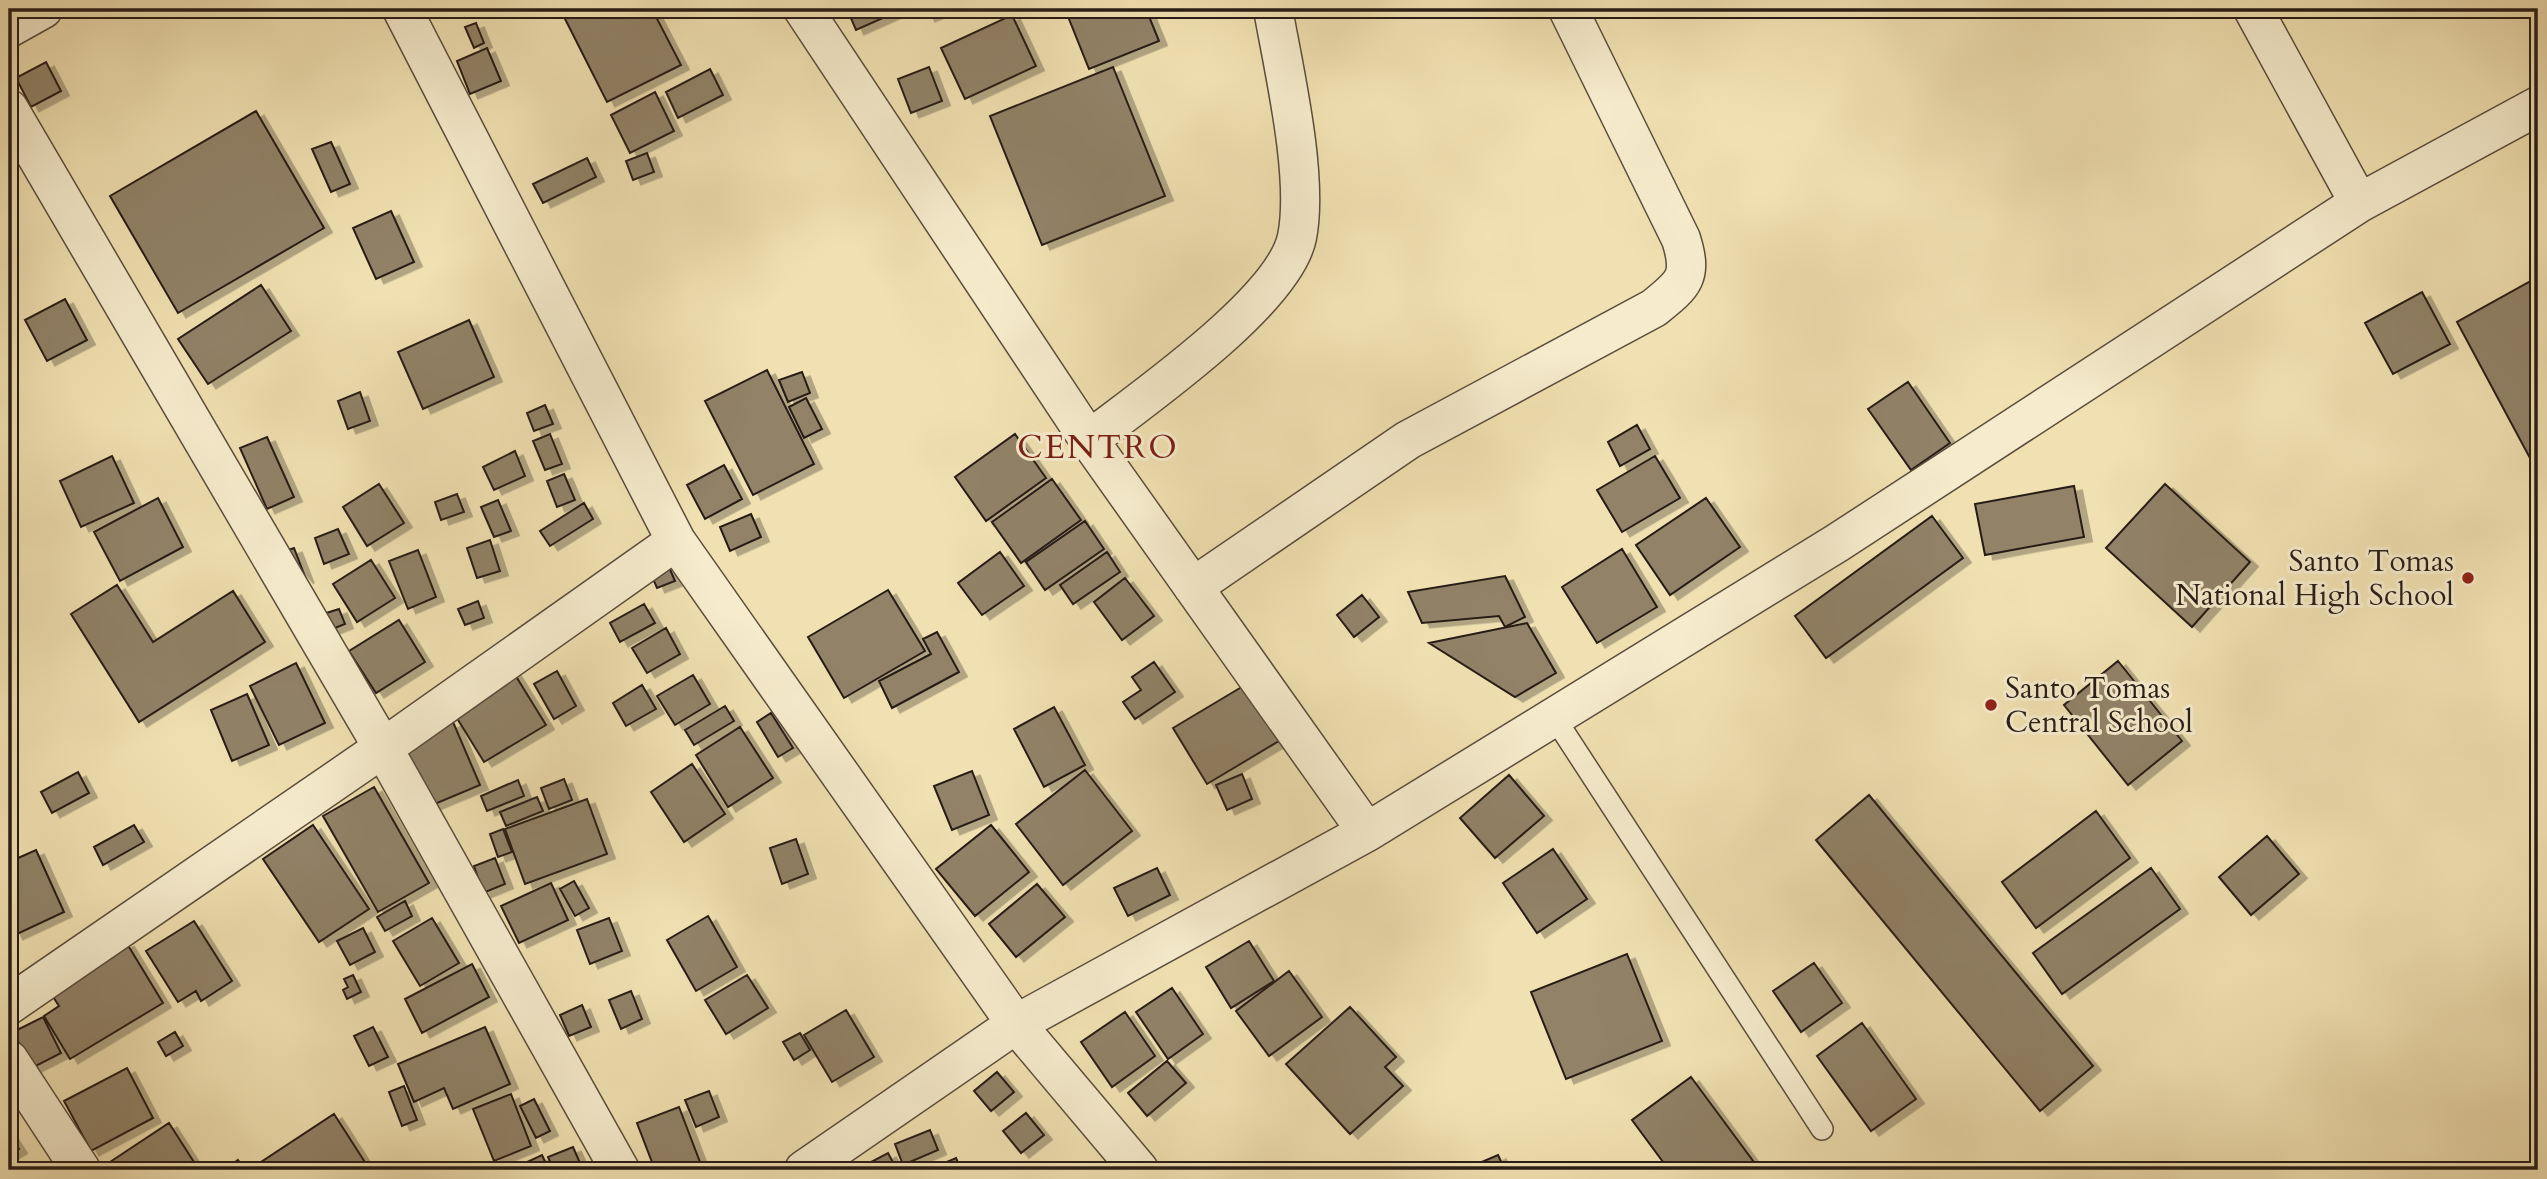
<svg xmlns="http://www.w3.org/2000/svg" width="2547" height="1179" font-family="Cardo,serif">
	<defs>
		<filter id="shadow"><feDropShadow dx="8" dy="4.5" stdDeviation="0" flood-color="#0004"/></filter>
	</defs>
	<rect width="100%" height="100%" fill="#f1e1b2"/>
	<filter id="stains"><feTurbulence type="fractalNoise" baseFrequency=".00286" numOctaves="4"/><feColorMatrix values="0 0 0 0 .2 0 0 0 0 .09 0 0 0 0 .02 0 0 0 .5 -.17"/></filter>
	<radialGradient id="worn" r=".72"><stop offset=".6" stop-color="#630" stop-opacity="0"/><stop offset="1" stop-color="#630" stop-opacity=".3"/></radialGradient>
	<path fill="#918267" stroke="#281c16" stroke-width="2" filter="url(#shadow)" d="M560,9H652L681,65L607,102Z
		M847,9H903L856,30Z
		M924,9H947L927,17Z
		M1065,9H1146L1159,41L1089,69Z
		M1012,15L1036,66L965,99L941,48Z
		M476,23L484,43L474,48L465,27Z
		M487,48L501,81L470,94L457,61Z
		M46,62L61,91L31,107L16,78Z
		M929,67L942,101L911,113L898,79Z
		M1113,67L1165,196L1042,245L990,116Z
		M710,69L723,95L678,118L666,92Z
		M655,92L674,131L630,153L611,115Z
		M256,111L324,228L178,313L110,196Z
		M331,142L350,184L331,192L312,149Z
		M647,153L654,172L633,180L626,161Z
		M587,158L596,177L543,203L533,184Z
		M391,211L414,262L376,279L353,228Z
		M2538,277V473L2457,322Z
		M261,285L291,331L208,384L178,339Z
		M2422,292L2450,344L2393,374L2365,323Z
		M65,299L87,340L47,361L25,320Z
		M469,320L494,377L423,409L398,352Z
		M767,370L814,464L753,495L705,401Z
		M802,372L810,393L788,402L779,380Z
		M1908,382L1950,443L1911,470L1868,409Z
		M360,392L370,421L348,429L338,401Z
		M806,398L822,429L804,438L789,407Z
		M545,405L553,424L534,431L527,413Z
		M1637,425L1650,449L1620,466L1608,442Z
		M550,434L562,464L545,470L533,441Z
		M1015,434L1046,478L986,521L955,477Z
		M267,437L294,497L267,509L240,448Z
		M515,451L525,476L494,490L483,467Z
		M112,456L134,503L81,527L60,481Z
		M1655,456L1680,498L1622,532L1597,490Z
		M724,465L742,499L705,519L687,485Z
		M564,474L575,500L557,507L547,481Z
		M1052,479L1081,520L1021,563L992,522Z
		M379,484L404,523L367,546L343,507Z
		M2165,484L2250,562L2192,627L2106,548Z
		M2074,486L2084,537L1985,555L1975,504Z
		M457,494L464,512L441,520L435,502Z
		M158,498L183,547L120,581L94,532Z
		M1706,498L1740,547L1670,595L1636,545Z
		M498,500L511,531L494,537L481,507Z
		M584,503L593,519L550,546L540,531Z
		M751,514L761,537L730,551L720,527Z
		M1932,516L1963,558L1826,658L1795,616Z
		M1085,521L1104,549L1045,590L1026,562Z
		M338,529L349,554L324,564L315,538Z
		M490,540L500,571L477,578L467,548Z
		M294,548L306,579L283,552Z
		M1622,549L1657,607L1597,643L1562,587Z
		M418,550L436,597L408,609L389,561Z
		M1000,552L1024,586L982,615L958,583Z
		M1107,552L1120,572L1073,604L1060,585Z
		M371,560L395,598L357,622L333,584Z
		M669,567L675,581L657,588L651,574Z
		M1505,576L1525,617L1505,627L1499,616L1422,623L1408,592Z
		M1125,578L1154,616L1122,640L1094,602Z
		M117,585L153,642L233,591L265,642L139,722L71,614Z
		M888,590L925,651L844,698L808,637Z
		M1362,595L1379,617L1354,637L1337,615Z
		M478,601L484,618L465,625L458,609Z
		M644,604L655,623L620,642L610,623Z
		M339,609L345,624L325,632L320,615Z
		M399,620L425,662L376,693L349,651Z
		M1527,623L1556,673L1515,697L1429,643Z
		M666,628L680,654L647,673L632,648Z
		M937,632L959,672L892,708L879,681L931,654L923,639Z
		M2118,661L2182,741L2128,785L2064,705Z
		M1154,662L1175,692L1135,719L1123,702L1141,690L1132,677Z
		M296,663L325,723L279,745L250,686Z
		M509,665L546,725L484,762L447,702Z
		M557,671L576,706L554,719L534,684Z
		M693,675L710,704L675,725L657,696Z
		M1255,679L1289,735L1207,784L1173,728Z
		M642,685L656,709L626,726L613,703Z
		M247,694L269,745L232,761L211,710Z
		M725,706L734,721L694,745L685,730Z
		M1054,707L1085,765L1044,787L1014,729Z
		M771,713L793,748L778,757L757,722Z
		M453,722L480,785L430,806L402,745Z
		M740,727L773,778L728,807L696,755Z
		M692,764L725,814L684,842L651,792Z
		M1085,770L1132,831L1063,885L1016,824Z
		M972,771L989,815L952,830L934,786Z
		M78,772L89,793L52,813L41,792Z
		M1242,774L1252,799L1227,810L1216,785Z
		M1509,775L1544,816L1495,858L1460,818Z
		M564,779L572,800L549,809L541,788Z
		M518,780L524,796L487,811L481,796Z
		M374,787L429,883L378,912L323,816Z
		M1869,795L2093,1066L2040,1111L1816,840Z
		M537,797L543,811L506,826L500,812Z
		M587,799L607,854L525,884L505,829Z
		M2096,811L2130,858L2036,928L2002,882Z
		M134,825L144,842L103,865L94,847Z
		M313,825L369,909L319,942L263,859Z
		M991,825L1029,872L975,916L936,869Z
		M503,829L512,852L498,857L490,834Z
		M2267,836L2299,874L2251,915L2219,877Z
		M796,839L808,874L782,884L770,848Z
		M1553,849L1587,899L1537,933L1503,883Z
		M36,850L64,912L15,935L9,922V862Z
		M495,858L505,884L483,893L474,866Z
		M1157,868L1170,895L1128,916L1114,888Z
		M2151,868L2180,909L2062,994L2033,953Z
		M574,881L589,908L575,916L560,889Z
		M551,883L568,920L519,943L501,906Z
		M1037,884L1065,917L1016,957L989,924Z
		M405,901L412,916L385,931L377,917Z
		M708,916L737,967L696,991L667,940Z
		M432,918L459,963L420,986L393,941Z
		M609,918L622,951L590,964L577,930Z
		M194,921L232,981L201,1001L196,991L178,1002L146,951Z
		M363,928L375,952L350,965L337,941Z
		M1249,941L1274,981L1231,1008L1206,967Z
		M126,942L163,1003L70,1059L44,1016L59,1006L48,989Z
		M1627,954L1662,1041L1566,1079L1531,992Z
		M1814,963L1842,1003L1801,1032L1773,991Z
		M472,964L489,997L422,1033L405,999Z
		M1289,971L1322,1017L1269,1056L1236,1011Z
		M353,975L361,992L347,999L343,990L348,987L344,979Z
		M747,975L768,1008L726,1034L705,1000Z
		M1172,988L1203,1034L1168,1059L1136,1012Z
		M631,991L642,1019L621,1029L609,1000Z
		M582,1005L591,1027L569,1036L560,1015Z
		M1350,1007L1396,1057L1385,1067L1403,1086L1350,1134L1286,1064Z
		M846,1010L874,1057L832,1082L804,1035Z
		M1125,1012L1155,1056L1112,1087L1081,1042Z
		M43,1017L61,1053L32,1068L13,1032Z
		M1862,1023L1916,1099L1871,1131L1817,1056Z
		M373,1027L388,1057L369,1066L354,1036Z
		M485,1027L510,1084L453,1109L444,1088L414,1102L398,1064Z
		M175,1032L183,1046L166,1056L158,1042Z
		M800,1033L810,1050L794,1060L783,1042Z
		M1167,1061L1186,1083L1147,1116L1128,1093Z
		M127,1068L153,1118L91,1151L64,1101Z
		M997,1072L1014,1092L991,1111L974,1091Z
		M1691,1077L1759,1169L1757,1170H1669L1632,1120Z
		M404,1086L417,1120L402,1126L389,1092Z
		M709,1091L719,1117L696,1127L685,1100Z
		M511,1094L531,1146L494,1161L473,1109Z
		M534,1099L550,1131L536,1138L520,1106Z
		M679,1107L703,1170H655L637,1123Z
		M1026,1113L1044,1135L1021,1153L1003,1131Z
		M334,1114L370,1170H263L258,1164Z
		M169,1123L199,1170H115L110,1162Z
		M930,1130L938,1150L903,1165L895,1144Z
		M9,1133L19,1149L9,1155Z
		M573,1147L583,1170H554L548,1157Z
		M888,1153L897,1170H856Z
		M542,1155L549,1170H510Z
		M1498,1155L1505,1170H1463Z
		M956,1158L961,1170H928Z
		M238,1160L246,1170H225Z"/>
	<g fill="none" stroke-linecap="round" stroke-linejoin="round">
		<g stroke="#5a4d3d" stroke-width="24">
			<path id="service" d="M1554,717L1822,1129"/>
		</g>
		<g stroke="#5a4d3d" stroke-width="41">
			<path id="minor" d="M402,9L676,541L1016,1024L1139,1170
				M803,9L1089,440L1367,832
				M2253,9L2359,203
				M9,109L383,748L620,1170
				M1089,440C1142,399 1284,301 1297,237C1309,177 1284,71 1273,9
				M1193,587L1408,440L1654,308C1684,284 1693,277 1681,239L1568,9
				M9,1005L383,748L676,541
				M9,1060L81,1170
				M804,1170L1016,1024L1367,832L1837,543L2359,203L2538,106"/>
		</g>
		<g stroke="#5a4d3d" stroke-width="41">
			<path id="tertiary" d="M9,28L43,9"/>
		</g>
		<use href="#service" stroke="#f6eccd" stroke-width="21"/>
		<use href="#minor" stroke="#f6eccd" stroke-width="38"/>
		<use href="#tertiary" stroke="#f6eccd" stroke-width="38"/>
	</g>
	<g fill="#8f2418" stroke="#f6eccd" stroke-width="2.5">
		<circle cx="2468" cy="578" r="7"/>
		<circle cx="1991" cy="705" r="7"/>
	</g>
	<g text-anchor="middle" stroke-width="6" stroke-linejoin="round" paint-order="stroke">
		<g font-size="30" fill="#281c16" stroke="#f6eccd" text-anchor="end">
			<text x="2454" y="571">Santo Tomas<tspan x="2454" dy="34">National High School</tspan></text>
			<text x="2005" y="698" text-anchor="start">Santo Tomas<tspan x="2005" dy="34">Central School</tspan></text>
		</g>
		<g font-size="33" letter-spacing="2" fill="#7a1f14" stroke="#f6eccd">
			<text x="1098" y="458">CENTRO</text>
		</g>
	</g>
	<rect width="2547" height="1179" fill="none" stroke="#f1e1b2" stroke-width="35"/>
	<rect x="10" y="10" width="2526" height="1158" fill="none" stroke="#281c16" stroke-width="3.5"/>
	<rect x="18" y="18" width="2512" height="1144" fill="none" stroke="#281c16" stroke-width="2"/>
	<rect width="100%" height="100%" filter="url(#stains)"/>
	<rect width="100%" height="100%" fill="url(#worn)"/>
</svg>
